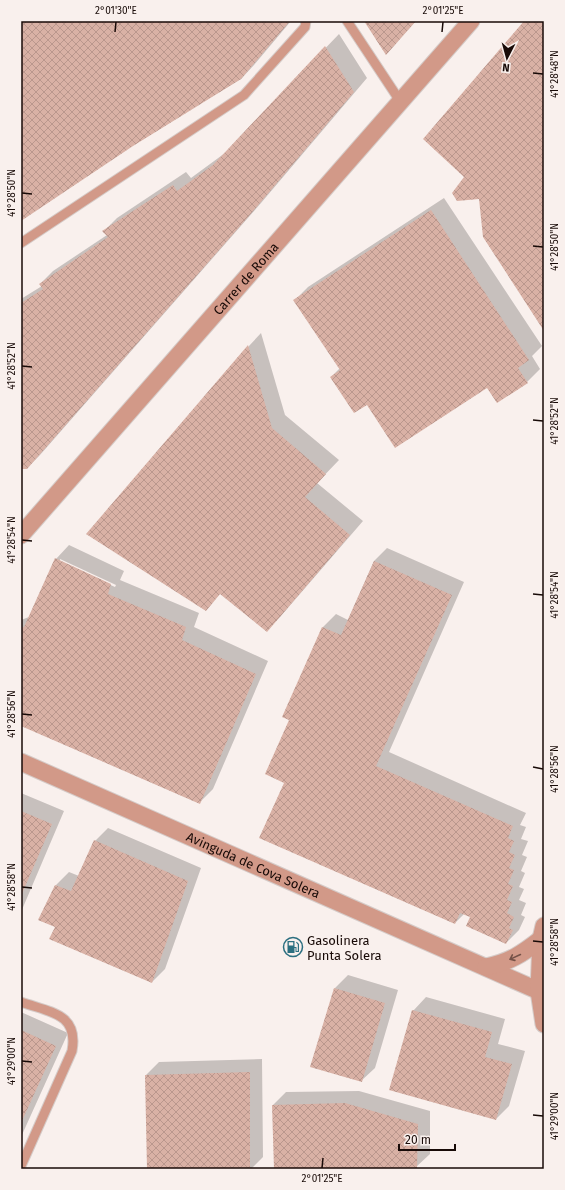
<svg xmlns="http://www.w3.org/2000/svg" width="565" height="1190" font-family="'Fira Sans',sans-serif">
	<defs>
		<pattern id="building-cross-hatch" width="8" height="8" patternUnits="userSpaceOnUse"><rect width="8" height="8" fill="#d9b1a5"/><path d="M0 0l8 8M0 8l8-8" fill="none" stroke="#ba978d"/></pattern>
	</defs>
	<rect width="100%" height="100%" fill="#f9f0ed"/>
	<path fill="#0003" fill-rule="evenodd" d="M21,21H291L254,65L241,79L132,145L21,220Z
		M365,21H416L386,54Z
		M339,34L367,78L261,203L40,455L27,468H21V299L42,286L40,284L53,271L107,235L104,231L117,218L186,172L191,178L225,153Z
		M444,198L542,346L532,356L540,369L527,382L487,386L367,404L331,377L340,368L295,300L308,287Z
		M261,333L285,415L339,460L317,483L363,521L280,617L267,630L221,593L205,610L88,534L249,346Z
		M69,545L124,571L120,580L199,613L194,627L268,661L213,789L200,802L21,725V620L29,617L56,559ZM60,559L116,585L115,587L60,562Z
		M387,548L464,582L389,752L526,813L520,825L526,827L521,839L528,841L522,855L527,857L521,871L525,873L519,887L524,889L519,900L526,903L521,915L525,917L519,930L506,943L471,917L464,914L455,923L285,783L290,720L322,628L336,614L348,620L374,561Z
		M21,793L64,811L21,912Z
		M108,828L201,868L165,969L152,982L56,927L40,920L56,885L69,872L79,876L95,841Z
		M348,975L398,990L375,1068L361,1081L312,1066L335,988Z
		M426,997L505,1019L498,1044L525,1051L509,1106L496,1119L413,1011Z
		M21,1012L68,1033L21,1137Z
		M262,1059L263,1157L251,1169H148L146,1075L159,1062Z
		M359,1091L430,1111V1154L416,1167L275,1169L273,1105L286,1092Z"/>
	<path fill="url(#building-cross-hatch)" d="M21,21H290L241,79L133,146L21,221Z
		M364,21H416L386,55Z
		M524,21H542L544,23V331L483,237L479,199L457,201L452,193L464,177L423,139Z
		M325,46L354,92L248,217L27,469H21V303L43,289L39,284L108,237L102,231L173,185L177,191L213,165Z
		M431,210L529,360L518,368L528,383L497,403L487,388L395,448L367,405L354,413L330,377L340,370L293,300Z
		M248,345L272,428L326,474L305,497L350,535L267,632L220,594L206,611L86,534Z
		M55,558L111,584L108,594L186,627L182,640L256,674L200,804L21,726V628L24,627Z
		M374,561L452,595L376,766L513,826L508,838L514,841L509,852L515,855L509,868L514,870L508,884L513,886L507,900L512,902L507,913L514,917L509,928L513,930L506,944L466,926L470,917L460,913L455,924L259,838L284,783L265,774L289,720L282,717L322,627L341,635Z
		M21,811L52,824L21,896Z
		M94,840L188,881L152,983L49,939L55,927L38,920L55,885L71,891Z
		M334,988L385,1003L362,1082L310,1067Z
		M412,1010L492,1032L485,1057L512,1064L496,1120L389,1090Z
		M21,1030L56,1046L21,1123Z
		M250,1072V1169H147L145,1075Z
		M345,1103L418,1124L417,1168L274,1169L272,1105Z"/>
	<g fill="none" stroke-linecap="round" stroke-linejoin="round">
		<g stroke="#d5cbc8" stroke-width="11">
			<path id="lane" d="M347,21L400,101
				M21,243L244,95L305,27L306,21
				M21,1002C49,1012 79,1013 72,1051L21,1166"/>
		</g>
		<g stroke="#d5cbc8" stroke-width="19">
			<g id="street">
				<path id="s1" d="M21,535L471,21"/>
				<path id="s2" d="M21,762L539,991"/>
				<path d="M544,926L541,939L539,991L544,1024"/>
				<path d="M486,967C510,962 522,954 541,939"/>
			</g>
		</g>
		<use href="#lane" stroke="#d29988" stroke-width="9"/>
		<use href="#street" stroke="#d29988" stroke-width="17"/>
	</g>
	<defs><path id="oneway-shaft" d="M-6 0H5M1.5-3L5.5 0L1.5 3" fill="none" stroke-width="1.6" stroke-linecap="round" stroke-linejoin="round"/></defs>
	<use stroke="#755248" href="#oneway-shaft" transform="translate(515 957) rotate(155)"/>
	<path fill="none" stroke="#180a07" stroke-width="1.5" d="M115,32L116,22M442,32L443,22M533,73L543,74M22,193L32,194M533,246L543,247M22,366L32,367M533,420L543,421M22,540L32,541M533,594L543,595M22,714L32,715M533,767L543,769M22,887L32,888M533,941L543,942M22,1061L32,1062M533,1115L543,1116M322,1168L323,1158"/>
	<defs>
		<g id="fuel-ring" transform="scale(1)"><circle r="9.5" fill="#f9f0ed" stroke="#2c6f80" stroke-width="1.5"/><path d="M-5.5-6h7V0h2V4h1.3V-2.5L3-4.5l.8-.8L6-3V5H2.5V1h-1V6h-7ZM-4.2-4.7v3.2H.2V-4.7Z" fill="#2c6f80"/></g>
	</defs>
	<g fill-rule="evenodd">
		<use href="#fuel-ring" x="293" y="947"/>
	</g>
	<g text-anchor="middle" stroke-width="3" stroke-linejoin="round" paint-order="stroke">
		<g font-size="13" fill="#180a07" stroke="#f9f0ed">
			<text dy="5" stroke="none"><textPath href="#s1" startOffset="341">Carrer de Roma</textPath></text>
			<text dy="5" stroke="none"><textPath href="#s2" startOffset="254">Avinguda de Cova Solera</textPath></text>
		</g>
		<g font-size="13" fill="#180a07" stroke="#f9f0ed" text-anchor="start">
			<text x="307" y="945">Gasolinera<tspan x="307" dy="15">Punta Solera</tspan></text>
		</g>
	</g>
	<rect width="565" height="1190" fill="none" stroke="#f9f0ed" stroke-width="44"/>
	<g transform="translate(507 58) rotate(186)" stroke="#f9f0ed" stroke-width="3" paint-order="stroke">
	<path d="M0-3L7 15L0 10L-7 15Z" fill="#180a07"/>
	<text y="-6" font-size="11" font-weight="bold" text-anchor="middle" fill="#180a07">N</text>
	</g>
	<path d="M399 1144v6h56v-6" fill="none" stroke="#180a07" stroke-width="2"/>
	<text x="405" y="1144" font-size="12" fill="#180a07" stroke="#f9f0ed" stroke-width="3" paint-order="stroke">20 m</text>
	<rect x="22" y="22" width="521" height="1146" fill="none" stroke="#180a07" stroke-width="1.5"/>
	<g font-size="10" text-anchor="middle" fill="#180a07">
		<text x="116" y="14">2°01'30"E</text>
		<text x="443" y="14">2°01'25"E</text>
		<text transform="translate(554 74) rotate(-90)" y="4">41°28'48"N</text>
		<text transform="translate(11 193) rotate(-90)" y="4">41°28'50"N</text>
		<text transform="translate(554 247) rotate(-90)" y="4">41°28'50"N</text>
		<text transform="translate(11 366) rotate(-90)" y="4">41°28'52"N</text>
		<text transform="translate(554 421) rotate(-90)" y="4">41°28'52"N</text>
		<text transform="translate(11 540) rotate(-90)" y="4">41°28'54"N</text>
		<text transform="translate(554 595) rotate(-90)" y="4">41°28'54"N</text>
		<text transform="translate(11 714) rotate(-90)" y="4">41°28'56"N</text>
		<text transform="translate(554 769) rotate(-90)" y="4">41°28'56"N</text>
		<text transform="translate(11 887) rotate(-90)" y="4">41°28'58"N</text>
		<text transform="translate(554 942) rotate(-90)" y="4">41°28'58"N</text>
		<text transform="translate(11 1061) rotate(-90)" y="4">41°29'00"N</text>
		<text transform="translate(554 1116) rotate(-90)" y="4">41°29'00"N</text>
		<text x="322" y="1182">2°01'25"E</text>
	</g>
</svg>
